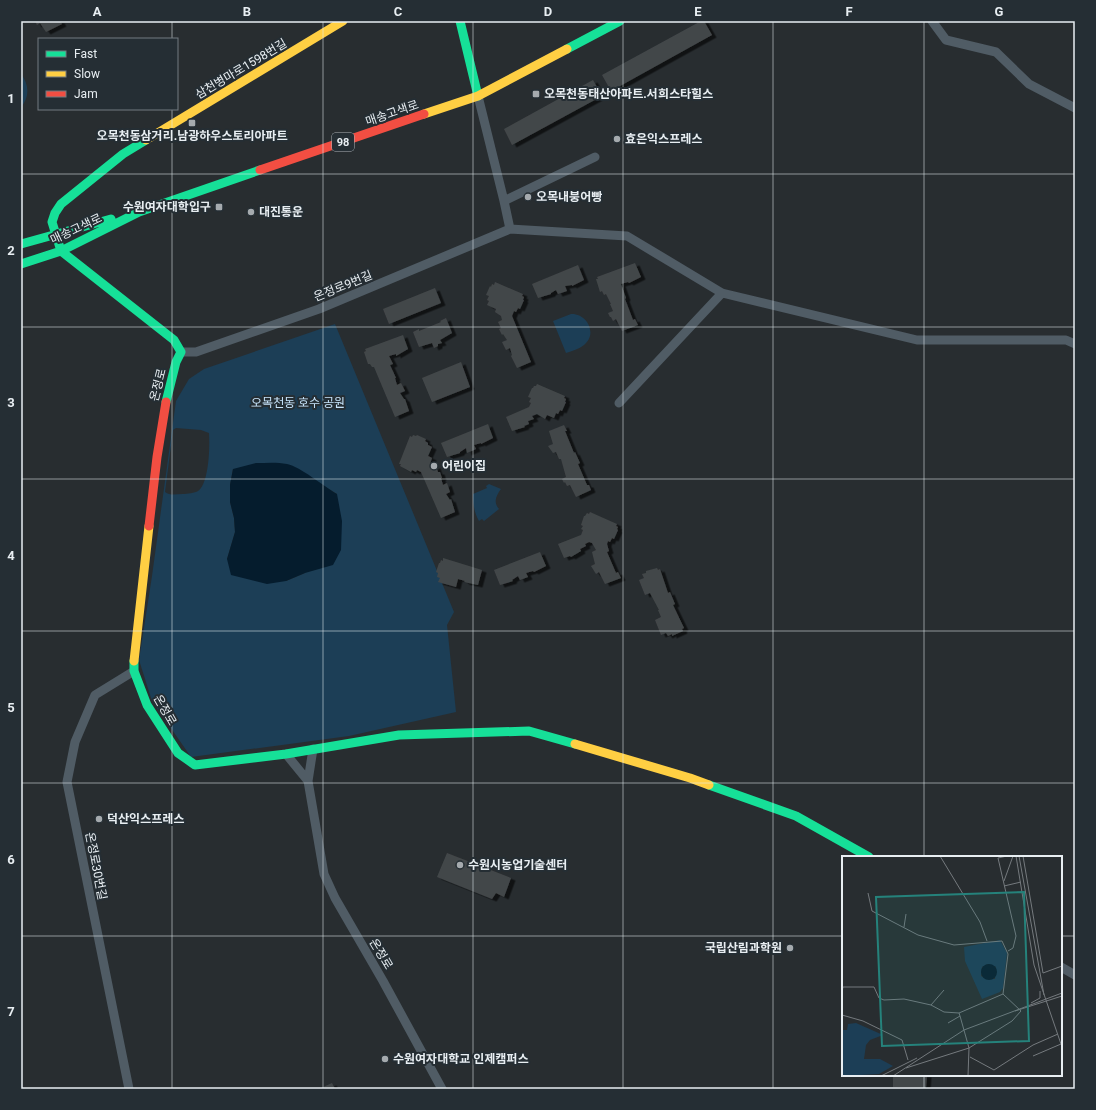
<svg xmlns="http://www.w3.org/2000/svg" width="1096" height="1110" font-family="Roboto,'Noto Sans KR',sans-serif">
	<defs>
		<filter id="shadow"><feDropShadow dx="4.5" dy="2.5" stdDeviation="0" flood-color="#0009"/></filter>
	</defs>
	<rect width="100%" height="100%" fill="#282d30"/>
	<path fill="#1c3e56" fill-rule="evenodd" d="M21,74C29,84 30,97 21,107Z
		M571,314C587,313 598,334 584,345C579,349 572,351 566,353L553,321Z
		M335,324L454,612L447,625L456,712L349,736L191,757L152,701L139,660L152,576L176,401L189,379L204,369ZM176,428L201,430L209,433C210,446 209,484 198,491C195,493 187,494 183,494C177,494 170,496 165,492L173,430ZM233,469L324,486L337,494L305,573L286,581L227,559L235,532L234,518L230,502V485Z
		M489,484L501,489C496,496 493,502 499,509L484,521L482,519L479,521C474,512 473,504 473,494L487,488L486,486Z"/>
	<path fill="#051c2d" d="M256,463C266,463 277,462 287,464C301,467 323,486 337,494L342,521L341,550L333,565L305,573L286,581L267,584L231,575L227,559L235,532L234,518L230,502V485L233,469Z"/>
	<path fill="#434749" filter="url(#shadow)" d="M35,21H60L62,24L46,32L40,23L37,25Z
		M701,21H704L712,35L611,91L602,75Z
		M593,80L602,96L512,145L504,129Z
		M635,263L641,277L629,283L628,282L621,284L626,298L625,299L633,320L635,319L638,325L622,331L616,319L613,321L611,317H610L608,313L613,311L610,304H611L606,294L604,295L602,291L600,292L596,279H598L597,277Z
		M578,265L584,280L572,286V285L565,286L567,291L558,294L556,290L551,293V294L538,298L532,284Z
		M495,282L523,294L522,296L524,297L523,300H524L520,309L518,308L516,312L514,311L512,316L531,362L517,368L511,356L512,355L510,348L506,350L502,342L507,340L503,334L502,335L499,329L501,328L498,322L502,320L501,316L495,312L496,309L487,305L489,301L487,300L489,296L486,295L490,286L491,287L492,284L494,285Z
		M435,288L441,303L389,324L383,309Z
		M446,318L452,333L440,340L442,343L438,344V346L434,348L432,343L419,347L413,332L419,329V331L441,322L440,321Z
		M403,335L408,349L396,356V354L389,356L393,364L390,365L396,378H395L397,385L401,383L405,391L400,393L404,399H405L409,411L395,417L374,367H372L370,364H368L364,352L366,351L365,349Z
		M461,362L470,387L432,402L422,378Z
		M537,384L565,396L564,398L566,399L565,402H566L562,411L560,410L558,414L556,413L554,418L547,415L545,419L537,414L532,416L534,419L528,421L529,424L524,426L525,427L512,431L506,417L529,407L531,403L529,402L531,398L528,397L532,388H533L534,386H536Z
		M488,424L493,438L481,444V443L474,445L476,449L467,453L466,448L460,452V453L447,457L441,443Z
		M564,425L567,431H565L574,453L575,452L580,463L578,464L587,485H589L591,490L576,497L570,485L567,486L565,482L564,483L562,479L566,477L561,459H559L556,452L553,453L548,446L553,444L549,431Z
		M413,435L416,436L417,435L426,439L425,441L428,443V445L432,447L428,456L432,458L430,464L431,468L436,466L438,472H440L442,478H441L443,485L447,483L450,492L446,494L450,500L451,499L455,512L441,518L421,472L417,470L416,472L412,470L411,472L400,466L401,464H399L410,436L412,437Z
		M590,512L617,524L616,526L618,527L617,529L618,530L614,539L612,538L610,542L608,541L607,544L609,551L607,552L616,573L618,572L621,578L605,584L599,572L596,574L591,566L595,564L592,552L596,550L592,543L589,542L585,544L586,546L580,549L581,551L571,557L570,556L564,558L558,544L581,535L583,530L581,529L583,526L581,525L584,516H585L587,513L589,514Z
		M540,552L546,566L534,572L533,571L526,573L528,577L520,580L518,576L512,580L513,581L500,585L494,570Z
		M443,558L482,570L478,585L464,582L465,581L458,579L456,587L438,582L440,578L437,577L438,573L436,572L439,563H440L441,560L443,561Z
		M657,568L658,570L660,569L668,593L670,592L675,604L673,605L684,628L682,629L683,631L672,636V634L668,636L666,633L661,635L655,620L661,617L658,610H659L650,593L645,595L639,580L644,578L642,574L646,573V571Z
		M447,853L511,878L504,897L496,893L492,899L437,877Z
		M893,1075H927L926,1088L893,1087Z
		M332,1083L335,1089H319Z"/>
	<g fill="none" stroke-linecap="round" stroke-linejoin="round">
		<path stroke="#505c65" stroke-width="9" d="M932,21L946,40L996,52L1029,84L1075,108
			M478,96L504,201L595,157
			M504,201L510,229L627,236L722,293L917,340H1066L1075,344
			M181,352H196L319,309L510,229
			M619,403L722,293
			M286,754L308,781L324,874L335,898L383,981L442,1089
			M308,781L313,749
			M1061,967L1075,975
			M129,1089L67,782L75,742L95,695L134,671"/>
		<path stroke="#16e098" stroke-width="9" d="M460,21L478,96
			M567,49L620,21
			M146,140L123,154L61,204L55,213L52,222L61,251L174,340L181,352L176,362L166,402
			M21,244L111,219
			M21,264L61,251L139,212L260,170
			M134,661V671L147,705L178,753L195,765L286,754L399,735L529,731L575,744
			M709,785L796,816L869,857"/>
		<path stroke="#ffcf43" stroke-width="9" d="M424,114L478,96L567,49
			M146,140L343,21
			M134,661L149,526
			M575,744L690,778L709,785"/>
		<path stroke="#f24e42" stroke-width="9" d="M260,170L424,114
			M149,526L157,457L166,402"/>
	</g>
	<path fill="none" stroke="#e8eef2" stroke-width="1" stroke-opacity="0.55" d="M172,21V39M323,21V1089M473,21V1089M623,21V1089M773,21V1089M924,21V857M172,109V1089M21,174H1075M21,327H1075M21,479H1075M21,631H1075M21,783H1075M21,936H843M1061,936H1075M924,1075V1089"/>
	<g fill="#a5aaae" stroke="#252e34" stroke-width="1.5">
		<rect x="532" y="90" width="8" height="8" rx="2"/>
		<rect x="188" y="119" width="8" height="8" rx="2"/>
		<circle cx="617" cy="139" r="4"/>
		<circle cx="528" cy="197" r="4"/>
		<rect x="215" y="203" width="8" height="8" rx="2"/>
		<circle cx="251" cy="212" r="4"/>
		<circle cx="434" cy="466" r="4"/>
		<circle cx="99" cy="819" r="4"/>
		<circle cx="460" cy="865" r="4"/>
		<circle cx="790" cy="948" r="4"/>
		<circle cx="385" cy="1059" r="4"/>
	</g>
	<g text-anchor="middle" stroke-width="4" stroke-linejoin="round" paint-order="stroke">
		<rect fill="#252e34" stroke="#aeb4b9" stroke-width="1" x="332" y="133" width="22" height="18" rx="3"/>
		<g font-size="11" font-weight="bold" fill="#e8eef2">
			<text x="343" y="146">98</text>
		</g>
		<g font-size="12" fill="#e8eef2" stroke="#252e34">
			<text transform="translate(241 69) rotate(-31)" y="4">삼천병마로1598번길</text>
			<text transform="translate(392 113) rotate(-19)" y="4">매송고색로</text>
			<text transform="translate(76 229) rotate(-25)" y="4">매송고색로</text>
			<text transform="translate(343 286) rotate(-22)" y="4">온정로9번길</text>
			<text transform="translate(158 385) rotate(-76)" y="4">온정로</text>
			<text transform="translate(165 710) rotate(60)" y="4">온정로</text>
			<text transform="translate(96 866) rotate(79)" y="4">온정로30번길</text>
			<text transform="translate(381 954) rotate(59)" y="4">온정로</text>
		</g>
		<g font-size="12" font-weight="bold" fill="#e8eef2" stroke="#252e34" text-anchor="start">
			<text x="544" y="98">오목천동태산아파트.서희스타힐스</text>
			<text x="192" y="140" text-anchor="middle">오목천동삼거리.남광하우스토리아파트</text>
			<text x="625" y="143">효은익스프레스</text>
			<text x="536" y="201">오목내붕어빵</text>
			<text x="211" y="211" text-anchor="end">수원여자대학입구</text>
			<text x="259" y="216">대진통운</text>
			<text x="442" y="470">어린이집</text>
			<text x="107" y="823">덕산익스프레스</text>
			<text x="468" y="869">수원시농업기술센터</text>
			<text x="782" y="952" text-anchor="end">국립산림과학원</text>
			<text x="393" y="1063">수원여자대학교 인제캠퍼스</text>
		</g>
		<g font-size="12" fill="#c6e3fa" stroke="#252e34">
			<text x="298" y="407">오목천동 호수 공원</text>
		</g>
	</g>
	<g transform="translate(842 856)">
		<rect width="220" height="220" fill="#282d30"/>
		<path d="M158,84L165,97L161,132L158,136L140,143L123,105L122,91ZM146,108L154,111L153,123H144L139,120L140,111ZM14,167L41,179L28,184L24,189L22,203H38L51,210L37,218L0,220V174H5L6,168Z" fill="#1c3e56" fill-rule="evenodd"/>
		<path d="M139 116a8 8 0 1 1 16 0a8 8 0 1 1-16 0Z" fill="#051c2d"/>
		<path fill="none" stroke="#757a7e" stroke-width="1" d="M98,0L138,66L145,85M165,0L156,2L174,80L171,92L166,95M174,0L192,109L220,191M177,0L202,139M181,0L201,117L220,110M162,25L171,0M162,30L179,26M26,37L30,55L76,79L112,89L160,85L166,98L161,138L179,155L170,165L127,192L64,212M62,71L64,58M0,135L1,131H32L37,142L42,144L62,143L89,149L102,156L117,157L118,160M189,147L198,142V135M89,149L102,134M173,155L220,140M117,157L161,138M0,159L21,165L60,184L66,204M106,167L118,160L127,192L126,220M191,200L219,188M128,201L152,214L191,189L216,178M39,220L75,202M51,220L122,174L220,137"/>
		<path fill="#25827b" fill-opacity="0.15" stroke="#25827b" stroke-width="2" d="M182,36L187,185L40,190L34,41Z"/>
		<rect width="220" height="220" fill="none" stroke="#e8eef2" stroke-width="2"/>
	</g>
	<rect width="1096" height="1110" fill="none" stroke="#252e34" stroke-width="44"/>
	<rect x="38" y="38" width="140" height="72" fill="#252e34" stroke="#737b80"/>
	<rect x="46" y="51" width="20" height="6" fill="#16e098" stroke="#737b80"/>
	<text x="74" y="58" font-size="12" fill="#e8eef2">Fast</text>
	<rect x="46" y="71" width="20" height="6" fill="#ffcf43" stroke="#737b80"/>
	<text x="74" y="78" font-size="12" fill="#e8eef2">Slow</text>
	<rect x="46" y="91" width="20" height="6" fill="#f24e42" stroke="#737b80"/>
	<text x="74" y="98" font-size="12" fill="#e8eef2">Jam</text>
	<rect x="22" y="22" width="1052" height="1066" fill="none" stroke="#e8eef2" stroke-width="1.5"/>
	<g font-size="13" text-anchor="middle" font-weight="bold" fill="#e8eef2">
		<text x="97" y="16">A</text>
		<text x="247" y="16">B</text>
		<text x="398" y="16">C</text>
		<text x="548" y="16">D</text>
		<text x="698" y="16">E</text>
		<text x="849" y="16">F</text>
		<text x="999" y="16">G</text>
		<text x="11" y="103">1</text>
		<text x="11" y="255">2</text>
		<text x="11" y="407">3</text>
		<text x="11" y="560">4</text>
		<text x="11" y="712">5</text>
		<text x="11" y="864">6</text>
		<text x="11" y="1016">7</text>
	</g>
</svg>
